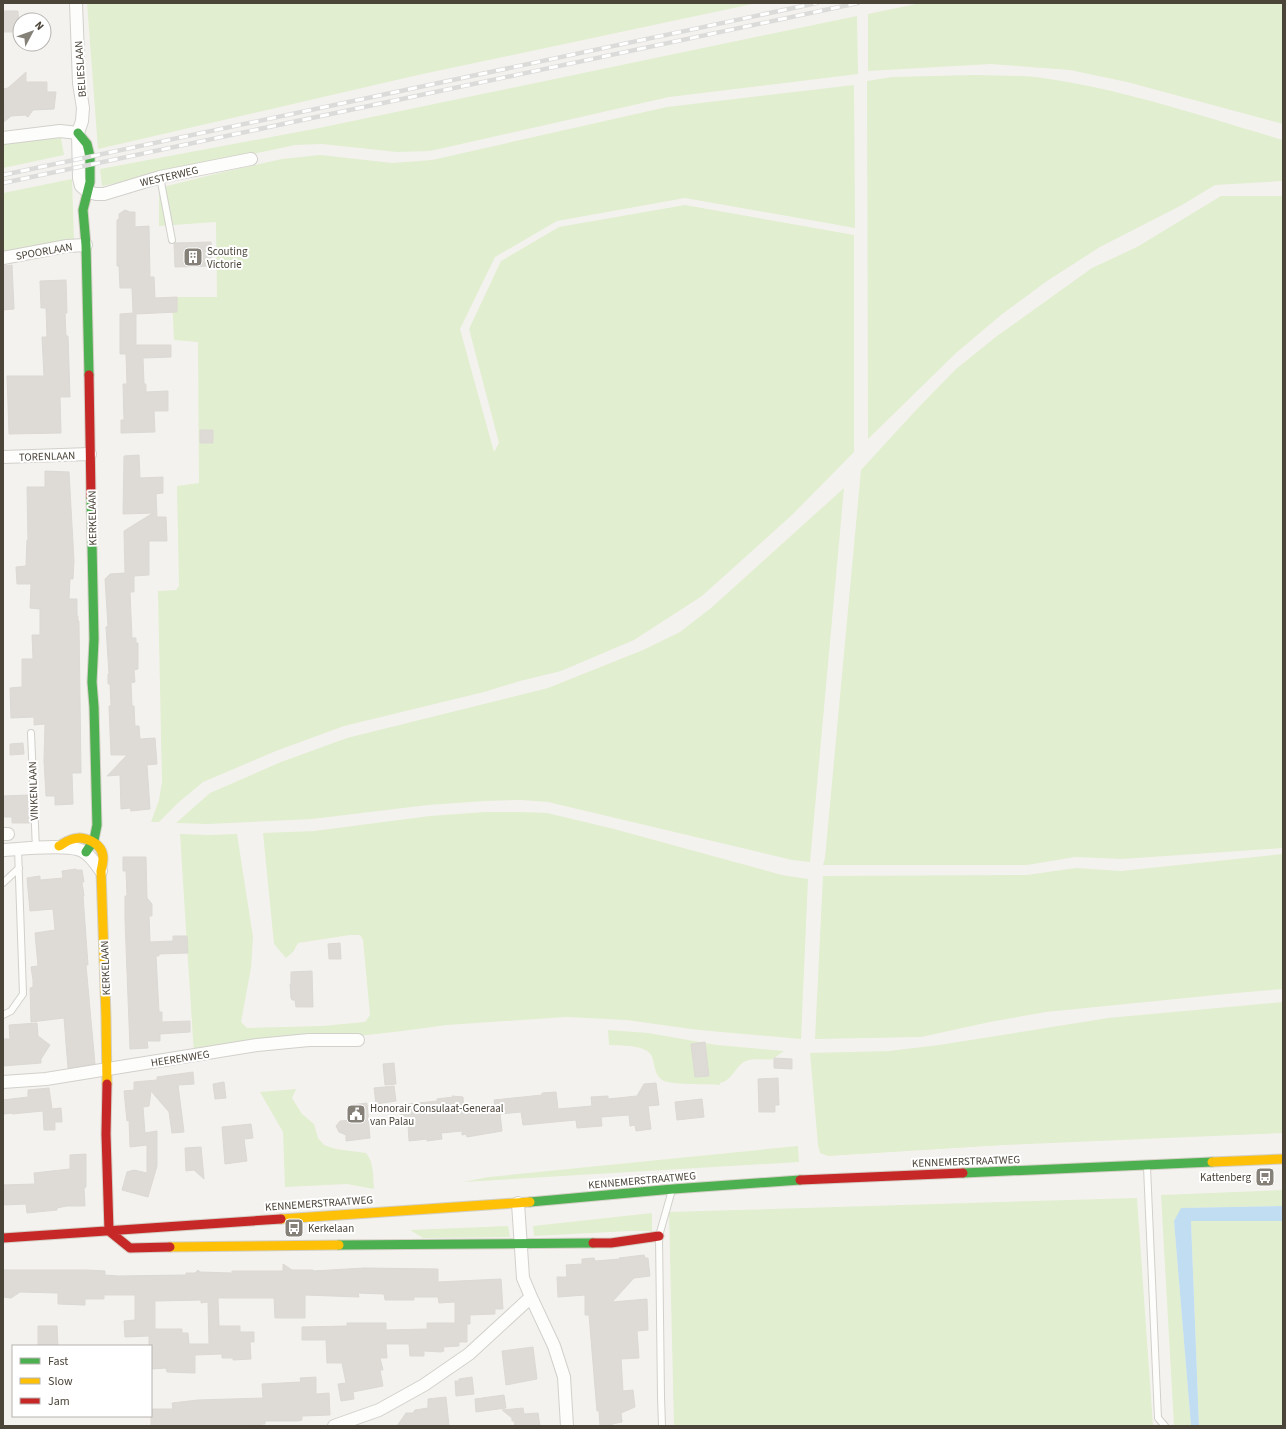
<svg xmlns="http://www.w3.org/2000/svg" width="1286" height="1429" font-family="'Source Sans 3',sans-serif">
	<rect width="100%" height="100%" fill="#f4f2ee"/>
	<path fill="#e1eecf" d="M87,3H757L418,75L98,149Z
		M921,3H1283V124L1127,82L1070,70L991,64L868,71V14Z
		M857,16L858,74L669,97L430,151L397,152L322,144L295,145L102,186L100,169L319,128Z
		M975,75C995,76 1016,75 1036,77C1120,88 1201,116 1283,140V181L1215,185L1182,205L1100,247L1047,281L1001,315L956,353L868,439L867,81L892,77Z
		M854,85L855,228L685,198L557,221L495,257L460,329L494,452L499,443L469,329L501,261L559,227L685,205L854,235V452L793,514L702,596L634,640L561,671L520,681L484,692L344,726L276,751L203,782L179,802L159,822H151L159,800L162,782L158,591L176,590L179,586L177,486L199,483L198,342L174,340L172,297H217L216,222L159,226V188L215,174L282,159L320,155L392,163L432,160L667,107Z
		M61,138L64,155L3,168V142Z
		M72,179L74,240L3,254V193Z
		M1221,196H1283V848L1122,859L1075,857L1027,865H823L825,858L861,470L917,409L956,369L997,336L1092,268L1137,247Z
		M844,488L810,862L792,860L548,802L521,800L485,801L428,805L312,819L208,824L176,823L210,793L281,762L347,738L548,688L643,650L680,632L711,608Z
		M485,812H521L547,813L614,829L782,875L808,879L801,1039L699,1030L626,1020L566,1017L447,1025L402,1031L194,1055L180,834L209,835L237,834L253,937L251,968L241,1022L247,1028L322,1026L365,1022L370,1015L363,940L360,935H350L298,943L293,952L286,958L274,944L263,833L314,831L430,816Z
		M1283,854V989L1236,993L1046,1012L990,1022L921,1037L815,1039L823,876L1027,875L1076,868L1121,871Z
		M1283,1002V1133L1004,1145L828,1156L820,1153L818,1145L810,1053L889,1051L939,1045L1108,1018Z
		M608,1030L648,1033L717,1045L784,1051L773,1059C764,1061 754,1057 744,1062C735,1067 732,1081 720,1083V1085C710,1084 668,1085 662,1080C655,1074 655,1068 653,1060C651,1044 622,1046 609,1045Z
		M296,1089L292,1098L302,1114L314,1124L318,1138L324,1145L336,1149L366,1153C374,1162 373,1177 374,1189L347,1184L285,1187L283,1132L260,1092Z
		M798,1146L799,1162L463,1182L489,1177Z
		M1283,1190V1206L1182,1208L1174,1221L1191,1426H1174L1161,1195Z
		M1137,1198L1153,1426H674L669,1212Z
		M652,1213V1231H629L534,1236L533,1226Z
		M1191,1221H1283V1426H1199Z
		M508,1226L510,1237L423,1238L410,1230Z"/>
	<path fill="#c0ddf1" d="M1283,1206V1221H1191L1199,1426H1191L1174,1221L1181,1208Z"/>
	<path fill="#dedbd6" stroke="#dcd9d4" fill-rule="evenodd" d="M3,11H18L19,32H3Z
		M26,72V82H47V92H56L54,109L33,110L28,117L25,115L11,116L4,122L3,89L8,88Z
		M125,210L130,212H135V227L149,226L150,277H154L155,298L177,297V312L136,314V345H171V357L143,358L144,384H146V392L168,391V411H154L155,432L121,433V420H124L123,384H127L126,354H120V314L133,313L132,288H120L119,266H117V220L119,219V214Z
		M211,242L212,266L175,267L174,244L175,243Z
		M12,265L14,309L3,310V266Z
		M66,280L67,313H65L66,336H68L70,397H60L61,433L9,434L7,376H44L42,337H47L46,308H41L40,281Z
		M200,430H213V443H200Z
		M139,455L140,478L163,477V493L156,494L157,517H166L167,541H149V575L134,576V592H130L132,638H136V643H138V669L134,670L135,682L131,683L132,706H134L135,726H139L140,739L155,738L157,764L147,765L150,809L131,811L130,808L121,809L120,775L107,776L127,755H111L109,706H111L110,684H108V674H109L106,627L108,626L105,579L110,574L125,573L124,531L153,513L123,514L124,456Z
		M45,471L69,472L74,561L73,579H70L69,599H77V616H78V621H79L81,773H72L73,804L55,805V796H46L44,761L45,724L34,725V717L11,718L10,688L22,687V659H33L32,635H40V609L30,608L31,584H17L16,567L26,566L27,540H28L27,487H45Z
		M23,743L24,754L10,755V744Z
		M29,795L30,823H12V817H3V796Z
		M123,857H146L147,898L152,904V916H149L150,942L173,941V936H187L188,953L159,954V956H156L159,1012H162V1022L190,1021V1032L160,1034V1041H147L148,1048L130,1049L125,921V896H127L126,871H123Z
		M76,869V870H82L84,882H82L84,896H83L88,965H86L95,1064L68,1068L64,1018L31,1022L30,988L33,987V980L31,967L38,966L35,933L55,930L53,909L30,911L27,878L40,876V880L63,878L62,871Z
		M340,943L341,959H329L328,944Z
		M312,971L313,1007H296L295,1000H292L291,998L290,984H291V972Z
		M37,1023L38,1036L50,1045L41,1059V1063L3,1066V1039H10L9,1025Z
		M705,1042L709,1076L695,1077L691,1044Z
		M774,1058L792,1059V1069L774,1068Z
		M394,1063L396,1084L385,1085L383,1064Z
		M193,1072L194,1084L178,1085L184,1132L172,1133L169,1112L151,1091L149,1106L143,1107L145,1133L157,1131V1166L148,1197L122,1190L127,1172L134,1170L147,1173V1145L130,1147L129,1120L127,1121L124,1091L134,1090V1082L157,1080V1077Z
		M778,1078L779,1105H775V1112H759L758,1079Z
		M224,1082L226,1098L215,1099L213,1084Z
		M656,1083L659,1105L648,1106L651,1129L636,1131L635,1125L630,1126L629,1115L601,1117L602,1126L577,1128L576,1120L523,1125L521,1112L500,1114L502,1131L467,1137L466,1134L462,1135V1131L441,1133L442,1139L427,1141V1139L409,1141L408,1124H402L400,1105L437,1101V1099L453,1097L452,1096L463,1097L464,1109L495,1106L494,1100L542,1095V1093L556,1092L558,1109L592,1106L591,1097L608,1096V1099L637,1096L644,1084Z
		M394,1086L396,1101L376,1104L374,1088Z
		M49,1088L52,1109L61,1108L62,1122H55V1130H44L43,1111L12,1114V1113L4,1114L3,1100L28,1097V1090Z
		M702,1099L704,1117L677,1120L675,1102Z
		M367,1103L370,1138L346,1141V1135L339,1132L336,1126L340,1121L354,1120L352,1105Z
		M251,1124L253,1138L244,1139L247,1161L225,1164L222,1127Z
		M201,1147L202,1157L204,1179L194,1170L186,1171L185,1148Z
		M86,1154V1187L84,1188L85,1206H67L57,1208V1210L27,1213L26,1204L3,1205V1185L35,1184L34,1173L70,1169V1155Z
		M644,1255L645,1258H648L650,1276L634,1278L612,1302L647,1299L648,1330L637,1331L639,1358L621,1359L623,1391L633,1390L635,1407L621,1413L622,1422L612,1424V1425L600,1426L599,1411H597L589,1315H585V1295L558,1297L557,1277H567L566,1265L582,1264V1259L594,1258L595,1261L620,1259L619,1258Z
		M283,1264L292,1270H313V1271L364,1268L438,1269V1282L501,1279L503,1309H495V1314L470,1315V1324H467V1342H459V1346L443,1347L444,1351L441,1352L424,1351V1356H410L409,1344H386L387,1358H380L383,1370H380L383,1386L353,1392L354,1399L341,1401L338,1384L346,1383L342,1363H327L326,1340H302V1327L347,1326V1323H386V1330L427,1329V1323H455V1302L439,1303L438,1297H414V1300H385L384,1294L358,1293L359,1297L305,1295V1318H275L274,1298H218L219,1326H240V1332H254V1342H250L251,1359L233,1360V1358H222V1354L195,1355V1373L167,1372L166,1368L151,1369V1346H149V1336L125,1337L124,1321L135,1320V1295H104V1299H85V1305L58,1304V1293L20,1292L11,1298L3,1297V1270H87L105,1271V1275L118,1276L186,1275V1273H195L198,1270L200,1272L232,1273V1271H283ZM201,1300V1303L208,1302L209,1344H189L188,1333H182V1329H155V1301Z
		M38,1326H57L58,1346H38Z
		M533,1347L537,1379L506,1385L502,1351Z
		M316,1377V1394L329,1393L330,1415L302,1416V1420L298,1421H265V1424L238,1426H151V1409H173L172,1403L198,1400L263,1398L262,1384L301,1382L300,1378Z
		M472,1377L474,1394L456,1396L455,1381H459V1379Z
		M504,1395L506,1408L476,1412L475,1399Z
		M446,1397L449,1426H397L406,1413H413L415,1410L428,1408V1399Z
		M523,1408L524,1414L538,1413L540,1426H515L514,1421H512V1418L502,1410Z"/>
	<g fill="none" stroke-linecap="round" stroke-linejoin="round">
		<g stroke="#d2d0cb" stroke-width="8">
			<path id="lane" d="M160,177L172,240
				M31,733L36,849
				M3,883L19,868
				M3,1015L11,1011L23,994L18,849
				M1147,1167L1158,1418L1165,1426
				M662,1426L661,1396L659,1236L672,1190"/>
		</g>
		<g stroke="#d2d0cb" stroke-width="14">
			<path id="street" d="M76,3L79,83L83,108L82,121L78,133L79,178L81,186L88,192L96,194H104L160,177L251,159
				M3,138L60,131L78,133
				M3,258L67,246L86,245
				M3,457L90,454
				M3,834H8
				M3,850C21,849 71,843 84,852C91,856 96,864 101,871
				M3,1082L46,1079L257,1045L309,1040H358
				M518,1203L523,1278L531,1297L554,1346L564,1377L567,1426
				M334,1426L379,1410L424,1385L469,1354L531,1297"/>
		</g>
		<g stroke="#d3cfc5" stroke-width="11">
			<path id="fast" d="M78,133L87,144L90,156V182L83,210L86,245L89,375
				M86,852L94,840L97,825L94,707L92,682L94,639L91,497
				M963,1173L1212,1162
				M530,1202L673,1189L800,1180
				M339,1245L593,1243"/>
		</g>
		<g stroke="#d3cfc5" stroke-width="11">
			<path id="slow" d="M59,846C63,844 66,841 70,840C83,834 103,843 103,858C103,862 102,867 101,871L106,1017L107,1084
				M1212,1162L1283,1159
				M281,1219L530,1202
				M170,1247L339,1245"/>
		</g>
		<g stroke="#d3cfc5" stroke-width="11">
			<path id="jam" d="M89,375L91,497
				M107,1084L106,1134L109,1231L130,1248L170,1247
				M800,1180L963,1173
				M3,1238L281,1219
				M593,1243H611L659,1236"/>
		</g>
		<use href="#lane" stroke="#fdfdfc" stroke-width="6"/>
		<use href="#street" stroke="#fdfdfc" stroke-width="12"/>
		<use href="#fast" stroke="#4caf50" stroke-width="9"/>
		<use href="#slow" stroke="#ffc107" stroke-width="9"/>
		<use href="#jam" stroke="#c62828" stroke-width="9"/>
		<g stroke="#dbdbda" stroke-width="4.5">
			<path id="rail" d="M3,175L817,3
				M3,183L858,3"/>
		</g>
		<use href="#rail" stroke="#fff" stroke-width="3" stroke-dasharray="9" stroke-linecap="butt"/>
	</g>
	<defs>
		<g id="building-square" transform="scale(1)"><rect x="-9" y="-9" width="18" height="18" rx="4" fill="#868178" stroke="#fff"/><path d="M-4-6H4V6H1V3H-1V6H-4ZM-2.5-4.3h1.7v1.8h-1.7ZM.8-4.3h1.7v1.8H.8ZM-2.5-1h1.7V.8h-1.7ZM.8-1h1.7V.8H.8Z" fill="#fff"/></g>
		<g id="civic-square" transform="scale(1)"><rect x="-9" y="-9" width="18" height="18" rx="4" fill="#868178" stroke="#fff"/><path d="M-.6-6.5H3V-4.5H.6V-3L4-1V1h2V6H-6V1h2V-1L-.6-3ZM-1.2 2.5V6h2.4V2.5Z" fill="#fff"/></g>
		<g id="bus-square" transform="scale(1)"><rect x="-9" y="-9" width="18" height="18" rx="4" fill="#868178" stroke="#fff"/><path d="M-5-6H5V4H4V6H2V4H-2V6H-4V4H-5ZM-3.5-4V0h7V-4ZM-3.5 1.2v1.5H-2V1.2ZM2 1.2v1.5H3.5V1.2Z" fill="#fff"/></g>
	</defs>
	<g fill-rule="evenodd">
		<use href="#building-square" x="193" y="257"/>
		<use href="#civic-square" x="356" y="1114"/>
		<use href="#bus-square" x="1265" y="1177"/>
		<use href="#bus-square" x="294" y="1228"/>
	</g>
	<g text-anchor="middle" stroke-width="4" stroke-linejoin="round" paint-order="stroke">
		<g font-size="11" fill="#4b4439" stroke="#fff">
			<text transform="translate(80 69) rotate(-94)" y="4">BELIESLAAN</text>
			<text transform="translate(169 176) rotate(-13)" y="4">WESTERWEG</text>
			<text transform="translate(44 251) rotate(-10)" y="4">SPOORLAAN</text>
			<text transform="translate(47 456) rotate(-2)" y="4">TORENLAAN</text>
			<text transform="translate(92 518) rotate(-91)" y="4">KERKELAAN</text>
			<text transform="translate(33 791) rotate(-92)" y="4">VINKENLAAN</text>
			<text transform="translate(105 968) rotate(-92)" y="4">KERKELAAN</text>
			<text transform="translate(180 1058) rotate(-9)" y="4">HEERENWEG</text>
			<text transform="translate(966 1161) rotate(-2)" y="4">KENNEMERSTRAATWEG</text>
			<text transform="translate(642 1180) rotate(-5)" y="4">KENNEMERSTRAATWEG</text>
			<text transform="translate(319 1203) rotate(-4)" y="4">KENNEMERSTRAATWEG</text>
		</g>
		<g font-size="11" fill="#4b4439" stroke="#fff" text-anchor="start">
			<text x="207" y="255">Scouting<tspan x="207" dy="13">Victorie</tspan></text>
			<text x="370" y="1112">Honorair Consulaat-Generaal<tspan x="370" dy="13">van Palau</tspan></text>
			<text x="1251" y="1181" text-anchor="end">Kattenberg</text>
			<text x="308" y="1232">Kerkelaan</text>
		</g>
	</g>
	<rect width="1286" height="1429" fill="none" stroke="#4b4439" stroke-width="8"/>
	<rect x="12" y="1345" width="140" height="72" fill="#ffffff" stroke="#b7b4b0"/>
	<rect x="20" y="1358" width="20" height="6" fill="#4caf50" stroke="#b7b4b0"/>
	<text x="48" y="1365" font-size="12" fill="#4b4439">Fast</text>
	<rect x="20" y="1378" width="20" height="6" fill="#ffc107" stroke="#b7b4b0"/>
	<text x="48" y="1385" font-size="12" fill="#4b4439">Slow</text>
	<rect x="20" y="1398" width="20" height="6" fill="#c62828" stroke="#b7b4b0"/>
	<text x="48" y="1405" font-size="12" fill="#4b4439">Jam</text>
	<g transform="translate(32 32) rotate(49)"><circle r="19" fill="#ffffff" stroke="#b7b4b0"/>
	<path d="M0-3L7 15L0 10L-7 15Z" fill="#868178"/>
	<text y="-6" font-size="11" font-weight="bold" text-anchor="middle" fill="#4b4439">N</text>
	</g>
</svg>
